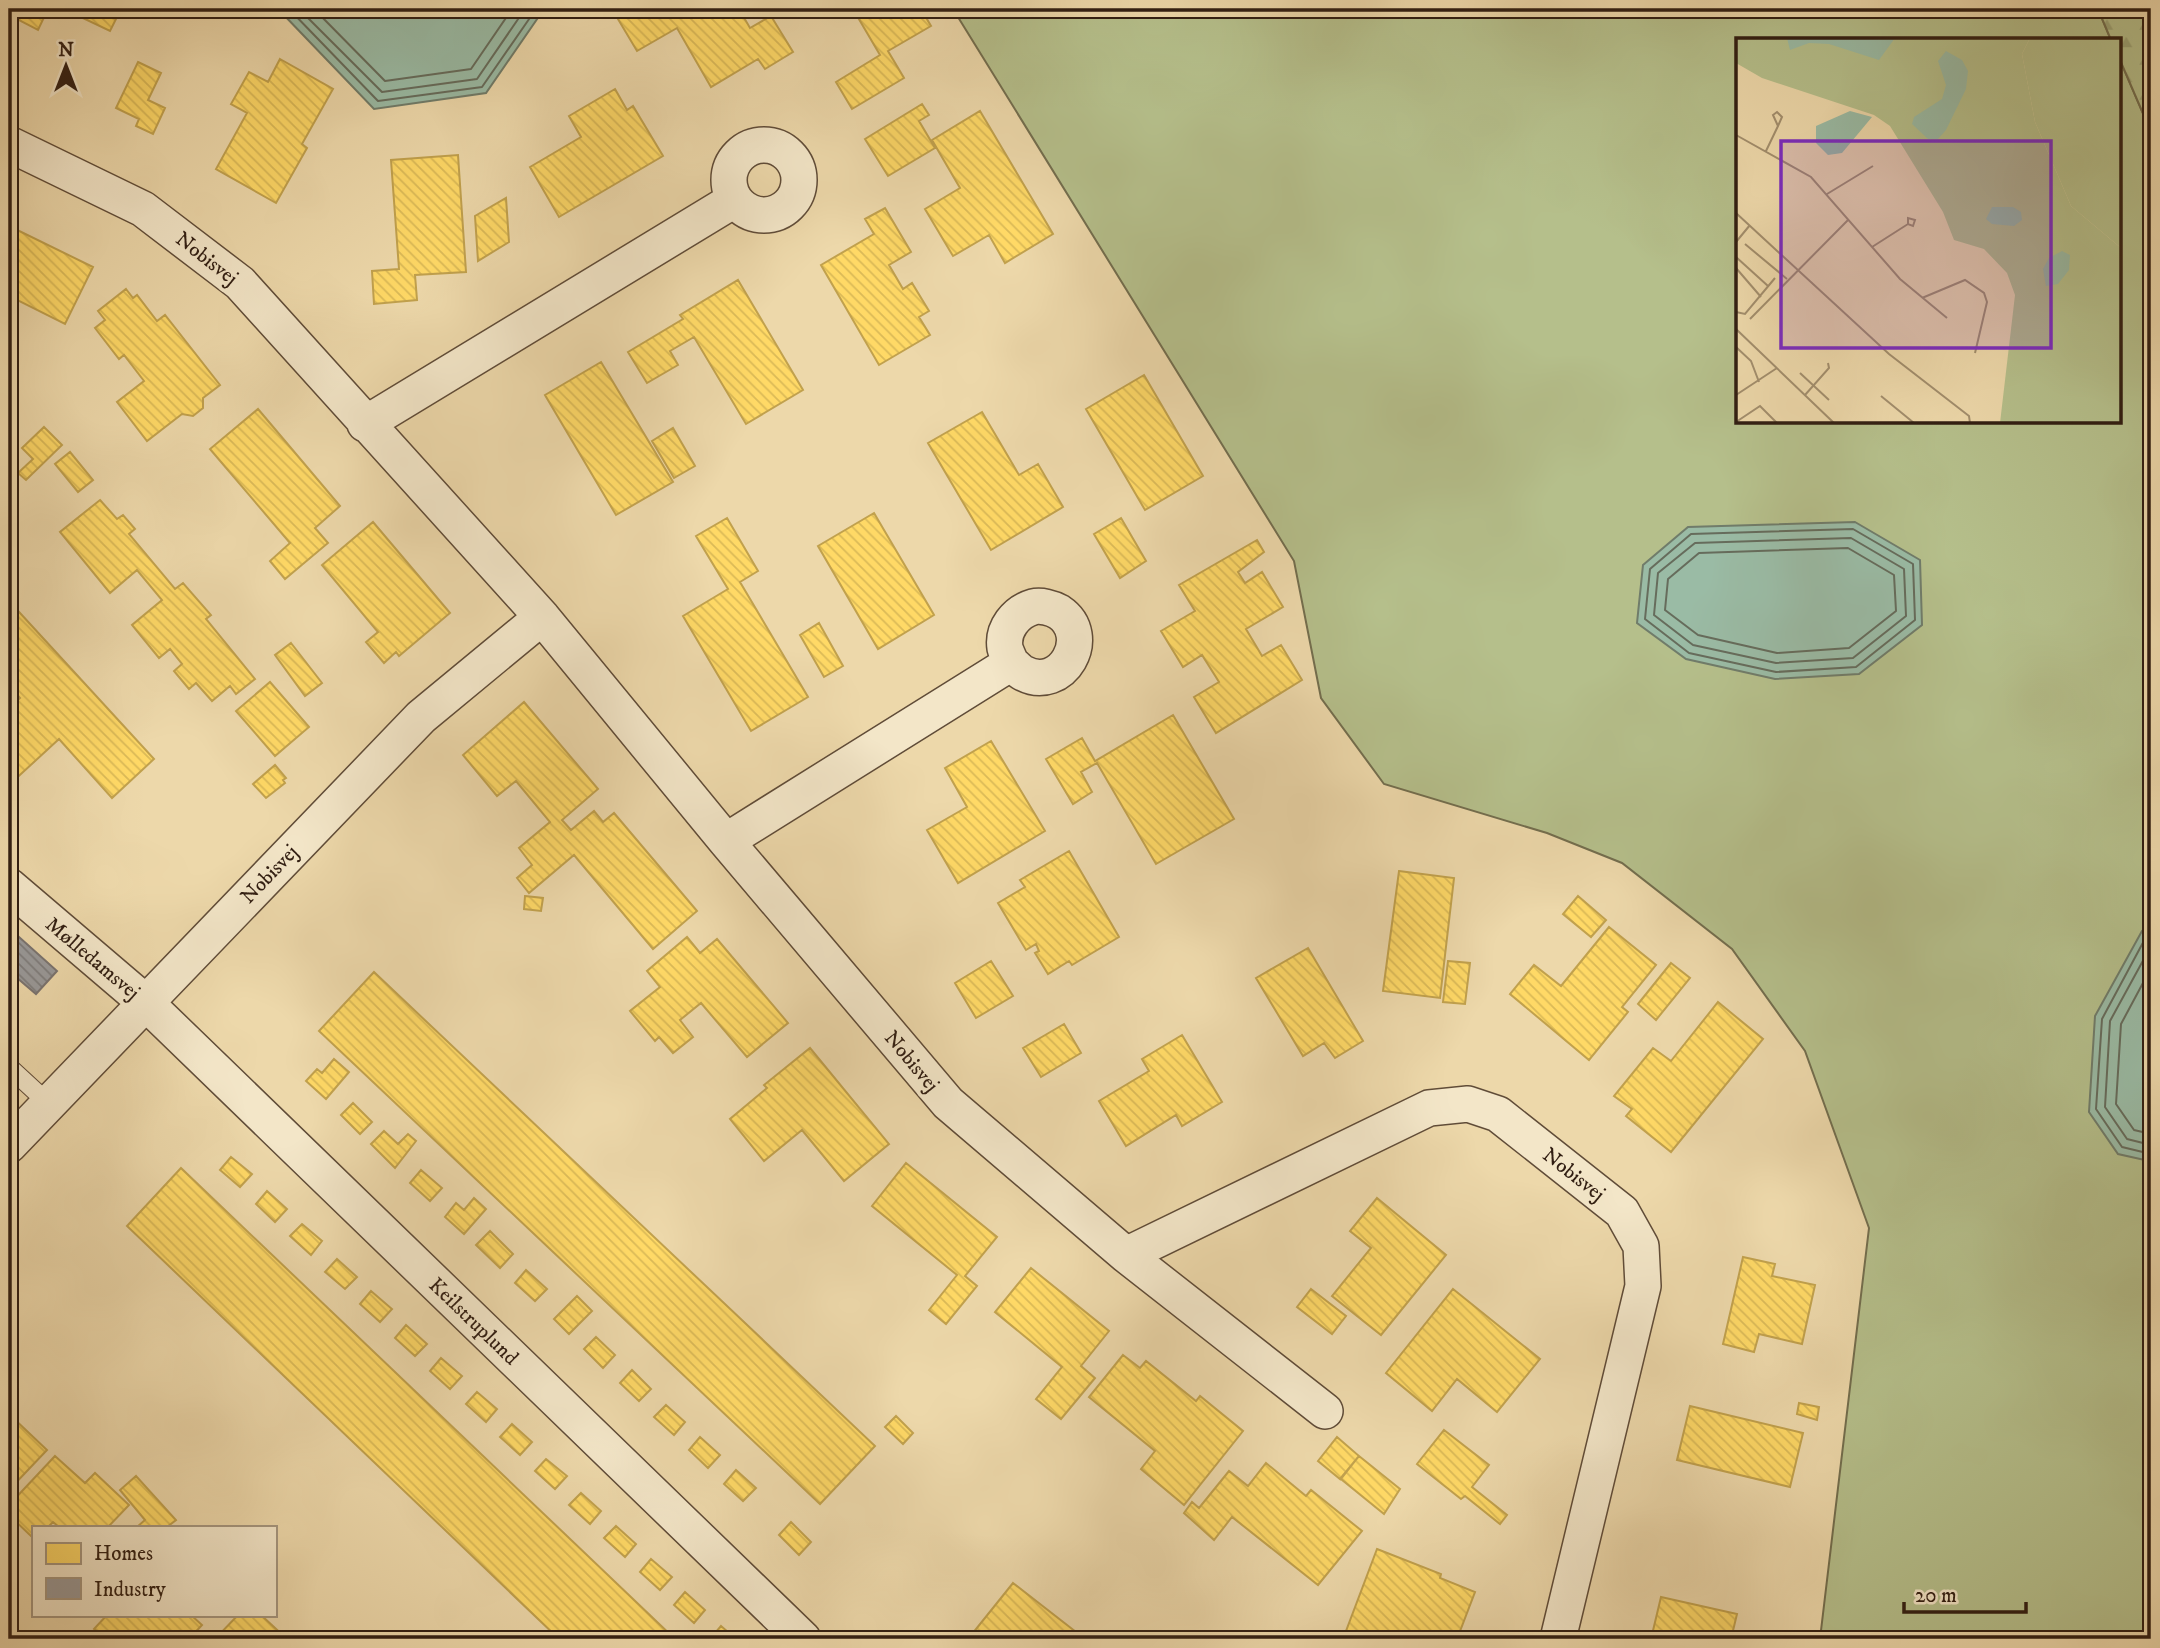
<svg xmlns="http://www.w3.org/2000/svg" width="2160" height="1648" font-family="'IM FELL DW Pica',serif">
	<defs>
		<pattern id="forest-firs" width="22" height="20" patternUnits="userSpaceOnUse" patternTransform="scale(1.75)"><rect width="22" height="20" fill="#b5bf8b"/><path d="M5 1l3.5 6h-7zM16 11l3.5 6h-7z" fill="#9ca477"/></pattern>
		<pattern id="homes-back-hatch" width="6" height="6" patternUnits="userSpaceOnUse" patternTransform="scale(1.75)"><rect width="6" height="6" fill="#ffd966"/><path d="M-1 5l2 2M0 0l6 6M5-1l2 2" fill="none" stroke="#dbba57"/></pattern>
		<pattern id="industry-back-hatch" width="6" height="6" patternUnits="userSpaceOnUse" patternTransform="scale(1.75)"><rect width="6" height="6" fill="#999"/><path d="M-1 5l2 2M0 0l6 6M5-1l2 2" fill="none" stroke="#7d7c7b"/></pattern>
	</defs>
	<rect width="100%" height="100%" fill="#edd8aa"/>
	<filter id="stains"><feTurbulence type="fractalNoise" baseFrequency=".00286" numOctaves="4"/><feColorMatrix values="0 0 0 0 .2 0 0 0 0 .09 0 0 0 0 .02 0 0 0 .5 -.17"/></filter>
	<radialGradient id="worn" r=".72"><stop offset=".6" stop-color="#630" stop-opacity="0"/><stop offset="1" stop-color="#630" stop-opacity=".3"/></radialGradient>
	<path fill="#b5bf8b" stroke="#736e4e" stroke-width="2" d="M953,9H2098L2111,40H1738V422H2120V60L2151,132V1639H1820L1869,1228L1805,1051L1732,949L1622,863L1547,833L1384,784L1321,698L1294,561Z"/>
	<path fill="url(#forest-firs)" stroke="#736e4e" stroke-width="2" d="M2098,9H2151V132L2120,60V40H2111Z"/>
	<path fill="#9abba5" stroke="#707c6a" stroke-width="2" d="M282,9H544L486,93L374,109L282,13Z
		M1855,522L1920,560L1922,625L1859,674L1775,679L1686,659L1637,623L1643,565L1688,527Z
		M2151,926V1160L2149,1161L2118,1154L2089,1112L2095,1016L2142,931Z"/>
	<path fill="url(#homes-back-hatch)" stroke="#c1a14d" stroke-width="2" d="M9,9H48L38,30L9,15Z
		M64,9H121L110,31Z
		M612,9H739L750,28L771,16L793,52L765,69L758,59L711,87L677,28L637,51Z
		M853,9H921L931,26L888,51L904,78L852,109L836,82L880,55Z
		M280,59L333,89L302,144L307,148L276,203L216,169L247,113L231,104L249,72L268,82Z
		M138,62L161,73L148,100L165,108L153,134L136,126L139,119L116,108Z
		M615,89L627,110L633,106L663,156L559,217L530,167L581,137L569,116Z
		M922,104L929,115L919,121L935,148L888,176L865,139Z
		M980,111L1053,234L1005,263L989,235L953,256L925,209L960,188L932,140Z
		M458,155L466,272L415,275L417,300L374,304L372,271L399,269L391,160Z
		M506,198L509,242L478,261L475,216Z
		M885,208L911,252L889,265L903,289L912,283L929,311L919,317L930,335L879,365L821,265L874,234L865,219Z
		M9,226L93,267L65,324L9,296Z
		M738,280L803,390L746,424L694,337L670,351L678,365L647,383L628,352L683,319L680,315Z
		M126,289L133,298L137,295L157,321L165,315L220,385L203,398V408L193,416L182,414L147,441L117,402L144,381L124,355L119,359L95,328L105,320L98,311Z
		M601,362L673,482L616,515L545,395Z
		M1144,375L1203,476L1145,510L1086,409Z
		M258,409L340,506L315,528L328,543L285,579L270,561L290,543L210,449Z
		M982,412L1019,475L1038,464L1063,507L991,550L928,443Z
		M44,427L62,445L26,480L18,473L33,459L22,448Z
		M673,428L695,466L674,478L652,441Z
		M70,452L93,480L78,492L55,464Z
		M100,500L117,519L123,515L135,529L129,534L175,589L183,583L211,615L206,619L255,679L236,694L230,686L212,701L196,683L189,689L174,671L182,664L170,649L159,658L132,625L162,600L137,570L110,593L60,532Z
		M874,513L934,615L878,649L818,546Z
		M727,518L758,571L740,582L808,697L751,731L683,616L728,589L696,536Z
		M1121,518L1146,561L1120,578L1094,534Z
		M373,522L450,613L399,656L396,652L384,663L366,642L378,632L322,565Z
		M1257,540L1264,552L1238,572L1245,583L1262,572L1283,607L1246,629L1262,656L1281,645L1302,680L1216,733L1194,697L1219,682L1202,655L1183,667L1161,631L1195,611L1179,585Z
		M9,601L154,759L112,798L59,739L9,785V708L20,698L9,686Z
		M819,623L843,666L824,677L800,635Z
		M291,643L322,683L305,696L275,655Z
		M270,682L309,727L275,756L236,711Z
		M524,702L598,789L562,820L571,830L594,811L603,822L614,813L697,911L653,949L574,855L529,893L517,878L532,865L519,848L550,822L516,781L497,796L463,755Z
		M1173,715L1234,819L1156,864L1097,763L1081,772L1092,792L1073,804L1046,759L1082,738L1095,761Z
		M991,741L1045,831L958,883L927,830L967,807L945,768Z
		M275,765L286,778L283,780L285,783L266,798L253,784Z
		M1069,851L1119,937L1072,965L1069,961L1048,974L1035,953L1039,951L1036,944L1026,950L998,903L1025,887L1020,880Z
		M1399,871L1454,878L1440,998L1383,991Z
		M525,896L543,898L541,911L524,909Z
		M1578,896L1606,920L1591,937L1563,914Z
		M1609,927L1656,965L1622,1007L1628,1012L1589,1060L1510,994L1534,965L1561,986Z
		M687,937L700,953L717,939L788,1023L747,1057L701,1003L680,1020L693,1037L673,1053L659,1037L655,1041L630,1011L660,987L647,971Z
		M1308,948L1363,1041L1335,1058L1324,1043L1303,1056L1256,978Z
		M991,961L1013,996L976,1018L955,983Z
		M1448,961L1470,963L1465,1004L1443,1002Z
		M1671,963L1690,978L1656,1020L1638,1004Z
		M374,972L875,1446L820,1504L319,1031Z
		M1718,1002L1763,1039L1671,1152L1626,1116L1632,1109L1614,1096L1653,1048L1671,1061Z
		M1064,1024L1081,1053L1041,1077L1023,1048Z
		M1182,1035L1222,1102L1182,1126L1176,1115L1126,1146L1099,1101L1149,1071L1142,1059Z
		M810,1048L889,1144L844,1181L802,1130L764,1161L730,1119L767,1088L764,1085Z
		M334,1059L349,1072L326,1099L306,1081L317,1069L322,1073Z
		M353,1103L372,1122L360,1134L341,1115Z
		M384,1131L398,1144L408,1134L416,1141L395,1168L371,1144Z
		M231,1157L252,1174L240,1187L220,1170Z
		M906,1163L997,1237L965,1276L977,1286L946,1324L929,1310L957,1275L872,1206Z
		M181,1168L675,1639H559L127,1226Z
		M421,1170L442,1188L430,1201L410,1183Z
		M267,1191L287,1209L275,1222L256,1204Z
		M474,1198L486,1209L464,1234L445,1217L456,1203L464,1210Z
		M1377,1198L1446,1255L1381,1335L1332,1296L1371,1248L1350,1231Z
		M302,1224L322,1241L311,1255L290,1236Z
		M490,1231L513,1254L500,1268L476,1245Z
		M1743,1257L1775,1264L1772,1276L1815,1285L1802,1344L1759,1334L1754,1352L1723,1344Z
		M337,1259L357,1277L345,1289L325,1272Z
		M1031,1268L1109,1331L1081,1366L1095,1378L1061,1419L1036,1399L1062,1367L995,1312Z
		M526,1270L547,1289L535,1301L515,1283Z
		M1311,1289L1346,1316L1332,1334L1297,1307Z
		M1453,1289L1540,1359L1497,1412L1457,1379L1432,1411L1386,1373Z
		M371,1291L392,1309L380,1322L360,1304Z
		M577,1296L592,1311L569,1334L554,1319Z
		M406,1325L427,1344L415,1356L395,1338Z
		M596,1337L615,1355L603,1368L584,1349Z
		M1123,1355L1140,1368L1146,1361L1196,1401L1200,1396L1243,1431L1184,1505L1141,1469L1155,1451L1089,1397Z
		M441,1358L462,1376L450,1389L430,1371Z
		M632,1370L651,1389L639,1401L620,1383Z
		M477,1392L497,1409L486,1422L466,1404Z
		M1799,1403L1819,1407L1817,1420L1797,1414Z
		M666,1405L685,1422L674,1435L654,1417Z
		M1690,1406L1803,1433L1790,1487L1677,1460Z
		M9,1414L47,1450L9,1490Z
		M896,1416L913,1433L903,1444L885,1427Z
		M512,1424L532,1442L520,1455L500,1437Z
		M1444,1430L1489,1465L1472,1487L1507,1515L1500,1524L1465,1496L1461,1499L1417,1464Z
		M700,1437L720,1455L708,1468L689,1450Z
		M1337,1437L1359,1456L1340,1479L1318,1461Z
		M55,1456L85,1483L95,1473L129,1505L108,1527H59L53,1522L48,1527H33V1538L9,1515V1505Z
		M1359,1456L1400,1489L1384,1514L1341,1479Z
		M546,1459L567,1476L555,1489L535,1471Z
		M1266,1463L1306,1496L1311,1490L1362,1531L1318,1585L1232,1517L1214,1540L1184,1513L1192,1502L1199,1508L1229,1471L1248,1486Z
		M736,1470L756,1488L743,1501L724,1484Z
		M136,1476L176,1520L167,1527H137L145,1520L120,1490Z
		M581,1493L601,1511L590,1524L569,1505Z
		M791,1522L811,1542L799,1555L779,1535Z
		M616,1526L636,1544L625,1557L604,1538Z
		M1377,1549L1441,1574L1440,1578L1475,1592L1457,1639H1343Z
		M651,1559L672,1577L660,1590L640,1572Z
		M1013,1583L1085,1639H968Z
		M685,1592L705,1610L694,1623L674,1605Z
		M1661,1597L1737,1614L1731,1639H1651Z
		M107,1615H191L202,1625L189,1639H105L94,1629Z
		M238,1615H261L287,1639H215Z
		M721,1626L736,1639H710Z"/>
	<path fill="url(#industry-back-hatch)" stroke="#7a7470" stroke-width="2" d="M19,937L57,971L36,994L9,971V949Z"/>
	<g fill="none" stroke-linecap="round" stroke-linejoin="round">
		<path stroke="#666c5c" stroke-width="2" d="M289,9L378,101L482,87L536,9
			M299,9L382,92L477,79L525,9
			M314,9L385,81L471,69L512,9
			M1853,529L1913,564L1915,620L1856,667L1776,672L1689,653L1645,619L1650,569L1691,534Z
			M1851,538L1904,569L1906,616L1853,658L1776,663L1693,645L1654,615L1658,573L1695,543Z
			M1848,548L1894,575L1896,611L1849,648L1777,653L1698,635L1665,610L1668,579L1699,553Z
			M2151,934L2146,937L2102,1019L2096,1109L2122,1147L2151,1154
			M2151,946L2110,1021L2105,1107L2127,1139L2151,1145
			M2151,968L2121,1024L2116,1104L2134,1130L2151,1134"/>
		<g stroke="#604c38" stroke-width="20">
			<path id="service" d="M9,1067L48,1103"/>
		</g>
		<g stroke="#604c38" stroke-width="38">
			<path id="minor" d="M9,144L143,209L240,283L542,617L726,841L948,1103L1126,1255L1325,1411
				M729 180a35 35 0 1 1 70 0a35 35 0 1 1-70 0Z
				M365,424L734,200
				M726,841L1011,663C1015,666 1019,671 1023,673C1062,694 1095,636 1059,612C1052,608 1041,605 1033,607C1016,612 1002,629 1005,648C1006,652 1009,658 1011,663
				M9,886L145,1002L803,1639
				M9,1145L421,717L542,617
				M1126,1255L1429,1108L1468,1104L1498,1114L1622,1212L1641,1246L1643,1286L1558,1639"/>
		</g>
		<use href="#service" stroke="#f3e6c8" stroke-width="18"/>
		<use href="#minor" stroke="#f3e6c8" stroke-width="35"/>
	</g>
	<g text-anchor="middle" stroke-width="7" stroke-linejoin="round" paint-order="stroke">
		<g font-size="21" fill="#311e12" stroke="#f3e6c8">
			<text transform="translate(207 258) rotate(38)" y="7">Nobisvej</text>
			<text transform="translate(269 874) rotate(-46)" y="7">Nobisvej</text>
			<text transform="translate(93 958) rotate(40)" y="7">Mølledamsvej</text>
			<text transform="translate(912 1061) rotate(50)" y="7">Nobisvej</text>
			<text transform="translate(1574 1174) rotate(38)" y="7">Nobisvej</text>
			<text transform="translate(474 1321) rotate(44)" y="7">Keilstruplund</text>
		</g>
	</g>
	<g transform="translate(1736 38)">
		<rect width="385" height="385" fill="#edd8aa"/>
		<path d="M0,0H294L286,16L299,84L335,168L385,210V385H264L279,257L271,235L248,211L218,202L207,174L154,88L138,77L26,40L0,25Z" fill="#b5bf8b"/>
		<path d="M294,0H385V210L335,168L299,84L286,16Z" fill="#b5bf8b"/>
		<path d="M51,0H159L143,22L93,6L73,5L54,12ZM210,13L226,22L232,33L230,51L210,92L202,101H192L176,86L178,79L206,61L210,47L202,23ZM114,73L136,79L106,115L92,117L80,105V88ZM256,169H277L285,174L286,182L278,188L256,186L250,181ZM326,213L334,217L333,232L322,246L310,248L307,231L313,220Z" fill="#9abba5"/>
		<path fill="none" stroke="#a28e6d" stroke-width="2" d="M0,97L75,139L164,241L211,280M30,113L42,88L46,79L41,74L37,77L42,88M91,156L137,128M0,175L153,316L233,378L234,385M0,204L14,187M9,206L51,241M136,209L172,186L177,188L179,182L172,180V186M0,219L32,248M0,230L25,259M186,260L229,242L248,255L251,264L239,315M0,274L9,276L39,240M14,281L113,181M0,291L98,385M0,309L15,323L23,344M64,335L93,362M0,357L41,330M69,357L93,330L92,325M145,358L178,385M0,384L24,368L41,385"/>
		<path fill="#7b2cbf" fill-opacity="0.15" stroke="#7b2cbf" stroke-width="3.5" d="M45,103H315V310H45Z"/>
		<rect width="385" height="385" fill="none" stroke="#311e12" stroke-width="3.5"/>
	</g>
	<rect width="2160" height="1648" fill="none" stroke="#edd8aa" stroke-width="35"/>
	<rect x="10" y="10" width="2139" height="1627" fill="none" stroke="#311e12" stroke-width="3.5"/>
	<rect x="18" y="18" width="2125" height="1613" fill="none" stroke="#311e12" stroke-width="2"/>
	<rect x="32" y="1526" width="245" height="91" fill="#f3e6c8" stroke="#a5967f" stroke-width="2"/>
	<rect x="46" y="1543" width="35" height="21" fill="#ffd966" stroke="#a5967f" stroke-width="2"/>
	<text x="94" y="1560" font-size="21" fill="#311e12">Homes</text>
	<rect x="46" y="1578" width="35" height="21" fill="#999999" stroke="#a5967f" stroke-width="2"/>
	<text x="94" y="1596" font-size="21" fill="#311e12">Industry</text>
	<g transform="translate(66 66)" stroke="#f3e6c8" stroke-width="5" paint-order="stroke">
	<path d="M0-5L12 26L0 18L-12 26Z" fill="#311e12"/>
	<text y="-10" font-size="19" font-weight="bold" text-anchor="middle" fill="#311e12">N</text>
	</g>
	<path d="M1904 1602v10h122v-10" fill="none" stroke="#311e12" stroke-width="3.5"/>
	<text x="1915" y="1602" font-size="21" fill="#311e12" stroke="#f3e6c8" stroke-width="5" paint-order="stroke">20 m</text>
	<rect width="100%" height="100%" filter="url(#stains)"/>
	<rect width="100%" height="100%" fill="url(#worn)"/>
</svg>
